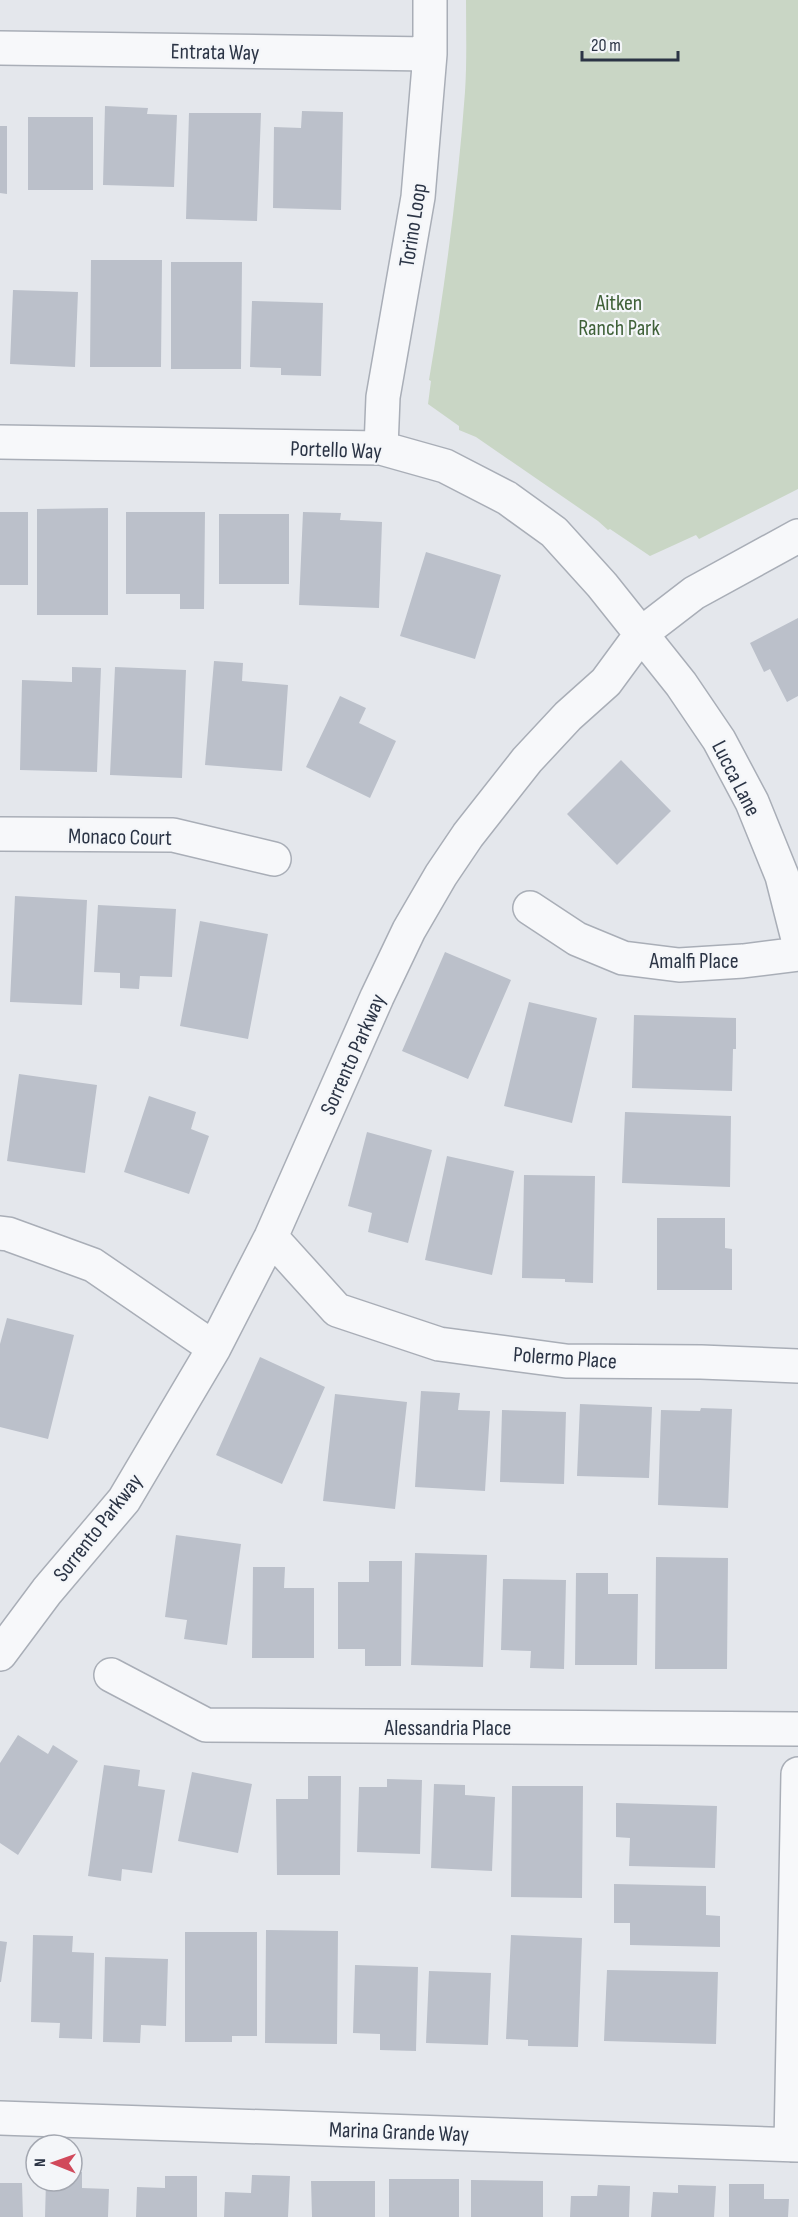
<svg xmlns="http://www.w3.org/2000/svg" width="798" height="2217" font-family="'Sofia Sans Condensed',sans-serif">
	<rect width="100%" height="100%" fill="#e4e7ec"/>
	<path fill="#c9d6c5" d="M466,0H798V489L699,539L696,535L650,556L610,529L608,530L598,521L476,437L459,430V426L428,404L431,381L429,380C445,285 458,188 465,92C467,62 466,31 466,0Z"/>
	<path fill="#bbc0ca" d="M105,106L148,108L147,114L177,115L174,187L103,185Z
		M302,111L343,112L341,210L273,208L274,127L301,128Z
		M189,113H261L257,221L186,219Z
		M28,117H93V190H28Z
		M0,126H7V194L0,193Z
		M91,260H162L161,367H90Z
		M171,262H242L241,369H171Z
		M13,290L78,292L75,367L10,364Z
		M252,301L323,303L321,376L281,375V368L250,367Z
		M108,508V615H37V509Z
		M0,512H28V585H0Z
		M126,512H205L204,609H180V594H126Z
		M303,512L341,513L340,520L382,522L379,608L299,605Z
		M219,514H289V584H219Z
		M426,552L501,575L475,659L400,636Z
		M798,618V696L787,702L770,669L764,672L750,643Z
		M214,661L243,663L242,681L288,685L282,771L205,765Z
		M72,667L101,668L97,772L20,770L22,680L72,682Z
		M115,667L186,670L182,778L110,775Z
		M340,696L366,708L359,723L396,741L370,798L306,767Z
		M621,760L671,811L617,865L567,814Z
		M15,896L87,900L82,1005L10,1002Z
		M98,905L176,909L172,977L140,976L139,989L120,988V973L94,972Z
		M200,921L268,934L248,1039L180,1026Z
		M445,952L511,980L468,1079L402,1051Z
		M529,1002L597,1018L572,1123L504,1106Z
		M634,1015L736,1018V1049H733L732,1091L632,1088Z
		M19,1074L97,1085L85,1173L7,1161Z
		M149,1096L196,1112L191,1129L209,1136L189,1194L124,1172Z
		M625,1112L731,1116L730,1187L622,1183Z
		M367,1132L432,1150L408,1243L368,1232L372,1213L348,1206Z
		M447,1156L514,1171L492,1275L425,1260Z
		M524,1175L595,1176L593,1283L565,1282V1279L522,1278Z
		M657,1218H725V1248L732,1249V1290H657Z
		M7,1318L74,1335L48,1439L0,1427V1344Z
		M260,1357L325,1387L282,1484L216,1455Z
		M421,1391L460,1393L458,1410L490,1411L485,1491L415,1487Z
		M335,1394L407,1402L395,1509L323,1501Z
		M580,1404L652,1407L649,1478L577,1476Z
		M701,1408L732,1409L728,1508L658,1505L661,1410L700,1411Z
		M502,1410L566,1412L564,1484L500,1482Z
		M176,1535L241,1544L227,1645L184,1639L187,1620L165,1617Z
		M415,1553L487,1555L483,1667L411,1665Z
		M656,1557L728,1558L727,1669H655Z
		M369,1561H402L401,1666H365V1649H338V1582H369Z
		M253,1567H285L284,1588H314V1658H252Z
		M576,1573H608V1594H638L637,1665H575Z
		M503,1579L566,1580L564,1669L530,1668L531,1651L501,1650Z
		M18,1735L48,1754L53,1745L78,1761L18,1855L0,1843V1763Z
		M104,1765L140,1770L138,1786L165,1790L152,1873L122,1869L121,1881L88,1876Z
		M192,1772L252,1784L238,1853L178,1841Z
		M308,1776H341L340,1875H277L276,1799H308Z
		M387,1779L422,1780L420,1854L357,1852L359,1787H387Z
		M434,1784L465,1785V1795L495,1797L492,1871L431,1868Z
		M512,1786H583L582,1898L511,1897Z
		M616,1803L717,1806L715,1868L629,1866L630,1838L616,1837Z
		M614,1884L706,1886V1915L720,1916V1947L630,1945V1923H614Z
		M266,1930L338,1931L337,2044L265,2043Z
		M185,1932H257V2036H232V2042H185Z
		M33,1935L73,1936L72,1952L94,1953L92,2039L59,2038L60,2023L31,2022Z
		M511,1935L582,1938L578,2047L528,2046V2040L506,2039Z
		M0,1941L7,1942L1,1982H0Z
		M105,1957L168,1959L166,2026L141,2025L140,2043L103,2042Z
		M355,1965L418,1967L416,2051L380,2050V2034L353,2033Z
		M607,1970L718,1972L716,2044L604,2041Z
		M429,1971L491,1973L488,2045L426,2043Z
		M72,2172H82V2188L109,2189L108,2217H45L46,2181H72Z
		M252,2175L290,2176L288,2217H224L225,2192L251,2193Z
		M165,2176H197V2217H136L137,2187L165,2188Z
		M389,2179H459V2217H389Z
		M471,2180L543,2181V2217H471Z
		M311,2181H375V2217H312Z
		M0,2183H22L23,2217H0Z
		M729,2184H764V2199H789L788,2217H729Z
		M598,2185L630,2186L629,2217H570L571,2196H597Z
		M678,2185L716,2186L714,2217H651L653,2192L678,2193Z"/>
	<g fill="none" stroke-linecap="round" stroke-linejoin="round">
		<g stroke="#a9aeb7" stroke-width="36">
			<path id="minor" d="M0,48L430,54
				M0,442L381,448L445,466L507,498L554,532L602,585L681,684L719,740L752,802L782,876L798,939
				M381,448L383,397L418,197L430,54V0
				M0,834L173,835L274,859
				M530,908L577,939L623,958L679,965L743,961L798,954
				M0,1233L8,1234L93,1265L214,1348
				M271,1237L337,1310L439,1344L566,1361L701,1362L798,1366
				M0,1654L47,1591L124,1500L214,1348L271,1237L377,997L409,930L441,875L468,835L527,760L568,716L606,682L642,633L694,593L798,536
				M111,1675L206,1725L798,1729
				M0,2118L798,2145
				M791,2145L798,1774"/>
		</g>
		<use href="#minor" stroke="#f7f8fa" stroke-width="33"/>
	</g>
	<g text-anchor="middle" stroke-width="4.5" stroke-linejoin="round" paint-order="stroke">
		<g font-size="22" fill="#2b3445" stroke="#f4f6f9">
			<text transform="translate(215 51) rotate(1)" y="8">Entrata Way</text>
			<text transform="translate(412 225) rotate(-81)" y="8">Torino Loop</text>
			<text transform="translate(336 449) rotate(2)" y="8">Portello Way</text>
			<text transform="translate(737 778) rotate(63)" y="8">Lucca Lane</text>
			<text transform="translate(120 836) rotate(1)" y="8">Monaco Court</text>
			<text x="694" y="968">Amalfi Place</text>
			<text transform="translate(352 1054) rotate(-66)" y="8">Sorrento Parkway</text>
			<text transform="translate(565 1357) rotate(4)" y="8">Polermo Place</text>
			<text transform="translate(97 1527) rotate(-52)" y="8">Sorrento Parkway</text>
			<text x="448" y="1735">Alessandria Place</text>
			<text transform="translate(399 2131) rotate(2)" y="8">Marina Grande Way</text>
		</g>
		<g font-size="22" fill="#3f6138" stroke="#f4f6f9">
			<text x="619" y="310">Aitken<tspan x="619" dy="25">Ranch Park</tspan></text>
		</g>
	</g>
	<g transform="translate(54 2163) rotate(271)"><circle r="28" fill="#f4f6f9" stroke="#a4a8b1" stroke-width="1.5"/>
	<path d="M0-4.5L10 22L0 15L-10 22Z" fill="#d1495b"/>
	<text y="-9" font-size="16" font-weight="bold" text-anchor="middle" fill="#2b3445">N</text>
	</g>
	<path d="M582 51v9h96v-9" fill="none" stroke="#2b3445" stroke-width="3"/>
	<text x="591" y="51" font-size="18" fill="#2b3445" stroke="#f4f6f9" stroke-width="4.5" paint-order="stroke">20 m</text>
</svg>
